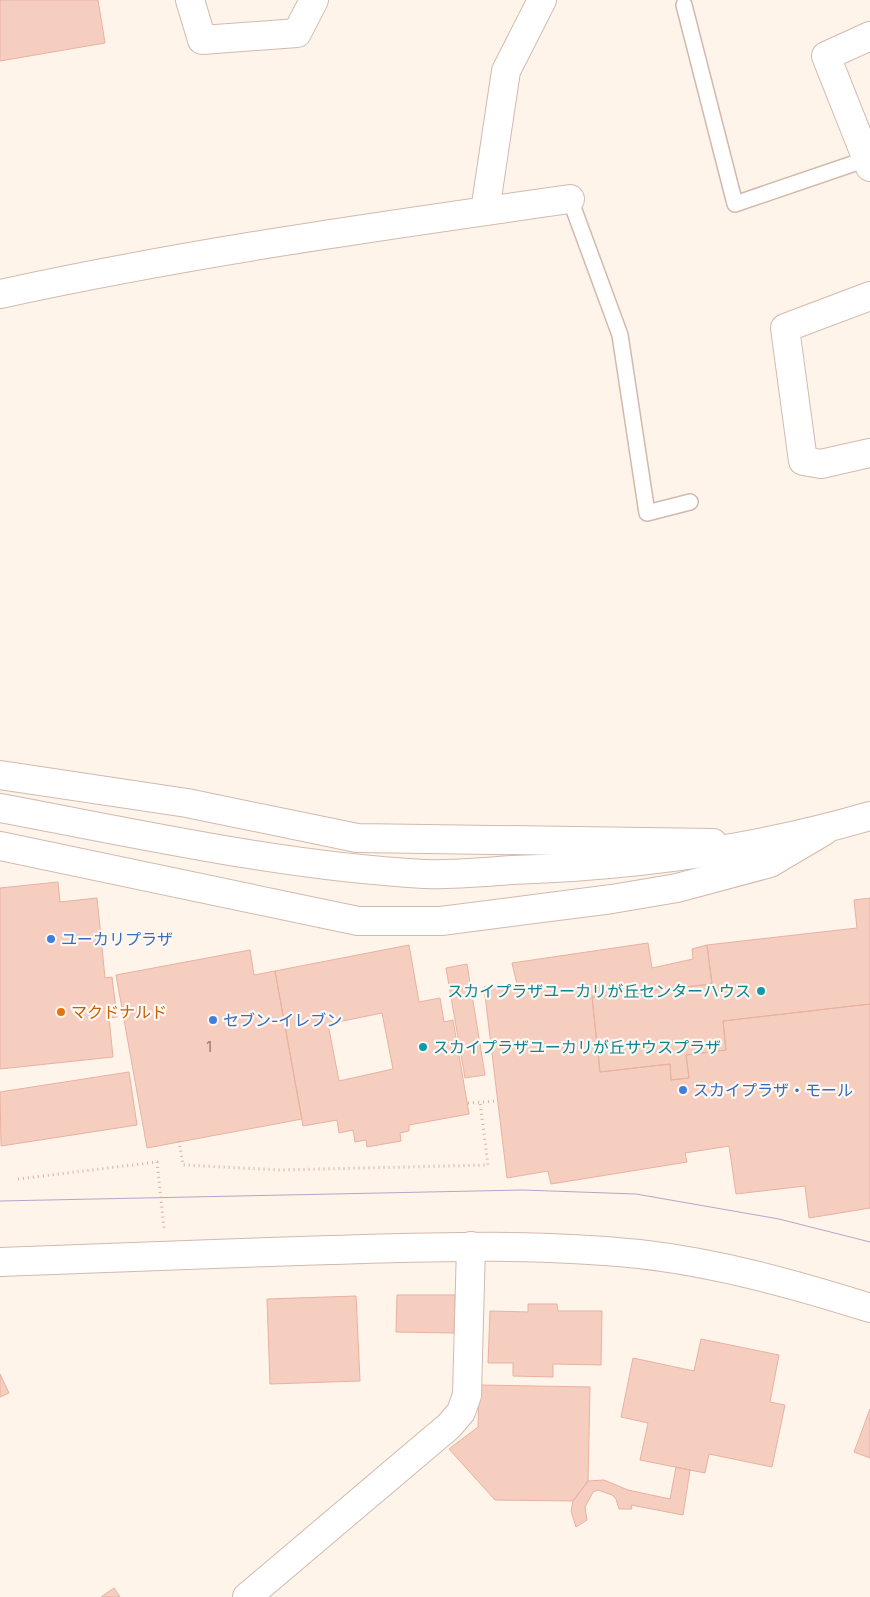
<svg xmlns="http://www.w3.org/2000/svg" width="870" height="1597" font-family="Inter,'Noto Sans JP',sans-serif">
	<rect width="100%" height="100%" fill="#fef4ea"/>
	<path fill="#f5cec0" stroke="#e9b19f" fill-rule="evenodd" d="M0,0H98L105,43L0,61Z
		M58,882L60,902L97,898L105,978L112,977L117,1017L109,1018L113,1057L0,1069V888Z
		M870,898V1004L723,1021L726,1050L686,1055L689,1078L671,1080L670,1064L600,1072L592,997L712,984L707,945L857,928L854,900Z
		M648,943L652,968L693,959L692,949L707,945L712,984L592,997L600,1072L670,1064L671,1080L689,1078L686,1055L726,1050L723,1021L870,1004V1208L809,1218L805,1186L736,1194L729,1146L685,1153L687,1162L551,1184L548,1171L507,1178L484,987L517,984L512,963Z
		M409,945L419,1002L440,998L444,1022L453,1020L469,1114L409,1125V1131L400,1133L401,1141L367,1147L366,1140L355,1142L353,1130L339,1133L337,1120L303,1126L275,971ZM382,1013L393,1069L339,1081L328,1024Z
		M250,950L254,975L275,971L302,1119L147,1148L116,975Z
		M467,964L485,1075L465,1078L446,968Z
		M129,1072L137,1125L1,1146L0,1092Z
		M397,1295H455L454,1333L396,1332Z
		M356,1296L360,1381L270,1384L267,1299Z
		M528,1304H557L558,1311H602L601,1365L553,1364V1377L513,1376V1363H488L490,1311L528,1312Z
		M701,1339L779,1355L770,1402L785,1405L772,1467L709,1454L705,1473L640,1460L648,1423L621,1417L633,1358L694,1371Z
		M0,1374L9,1393L0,1397Z
		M479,1385L590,1387L588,1481L573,1501L495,1500L449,1449L478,1427Z
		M870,1409V1458L854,1452Z
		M676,1467L690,1470L683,1515L631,1505L632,1509H619L616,1499L612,1495L598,1490L593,1492L585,1507L587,1520L576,1527L571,1511L573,1501L588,1481L604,1480L628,1490L670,1499Z
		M114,1588L120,1597H101Z"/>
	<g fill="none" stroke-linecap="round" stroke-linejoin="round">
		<g stroke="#d2b9ae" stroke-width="18">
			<path id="service" d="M684,5L735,204L867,159
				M570,199L620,335L647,513L690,502"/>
		</g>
		<g stroke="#d2b9ae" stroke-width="30">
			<path id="minor" d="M190,0L202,40L297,33L314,0
				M870,36L826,56L870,167
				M485,211L506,71L542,0
				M0,294C188,253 379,226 570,199
				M870,296L785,328L803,461L821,464L870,453
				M0,775L187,803L357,838L713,843
				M0,846L358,921H441L612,899L677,888L770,863L824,831
				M247,1597L449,1426L461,1412L467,1395L471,1246"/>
		</g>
		<g stroke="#d2b9ae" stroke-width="30">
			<path id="tertiary" d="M0,808C140,834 281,866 424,874C453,875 483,872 512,870C633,866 754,850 870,816
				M0,1262C110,1257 220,1254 330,1250C433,1247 536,1243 639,1254C718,1263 794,1284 870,1308"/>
		</g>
		<path stroke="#dbb0a2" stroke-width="3" stroke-dasharray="1 4" stroke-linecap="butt" d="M468,1103L498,1101
			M179,1141L183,1165L281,1170L488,1165L480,1102
			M18,1179L157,1162L164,1228"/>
		<use href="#service" stroke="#fff" stroke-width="15"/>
		<use href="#minor" stroke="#fff" stroke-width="28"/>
		<use href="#tertiary" stroke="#fff" stroke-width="28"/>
		<path stroke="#b4a6ca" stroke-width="1" d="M0,1201L523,1190L636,1194L779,1219L870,1242"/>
	</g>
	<g fill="#3f7fe0" stroke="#fff8f2" stroke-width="2">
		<circle cx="51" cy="939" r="5"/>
		<circle cx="213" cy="1020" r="5"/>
		<circle cx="683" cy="1090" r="5"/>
	</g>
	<g fill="#0f9aa8" stroke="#fff8f2" stroke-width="2">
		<circle cx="761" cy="991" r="5"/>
		<circle cx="423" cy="1047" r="5"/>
	</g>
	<circle fill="#e8710a" stroke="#fff8f2" stroke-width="2" cx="61" cy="1012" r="5"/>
	<g text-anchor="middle" stroke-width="4.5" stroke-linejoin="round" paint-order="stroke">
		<g font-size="14" fill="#9a7368">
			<text x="209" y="1052">1</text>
		</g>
		<g font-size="16" fill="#366cbe" stroke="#fff8f2" text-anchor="start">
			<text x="61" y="945">ユーカリプラザ</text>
			<text x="223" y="1026">セブン-イレブン</text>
			<text x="693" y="1096">スカイプラザ・モール</text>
		</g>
		<g font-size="16" fill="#0d838f" stroke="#fff8f2" text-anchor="end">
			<text x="751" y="997">スカイプラザユーカリが丘センターハウス</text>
			<text x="433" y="1053" text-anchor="start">スカイプラザユーカリが丘サウスプラザ</text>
		</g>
		<g font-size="16" fill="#c56008" stroke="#fff8f2" text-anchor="start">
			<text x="71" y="1018">マクドナルド</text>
		</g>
	</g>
</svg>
